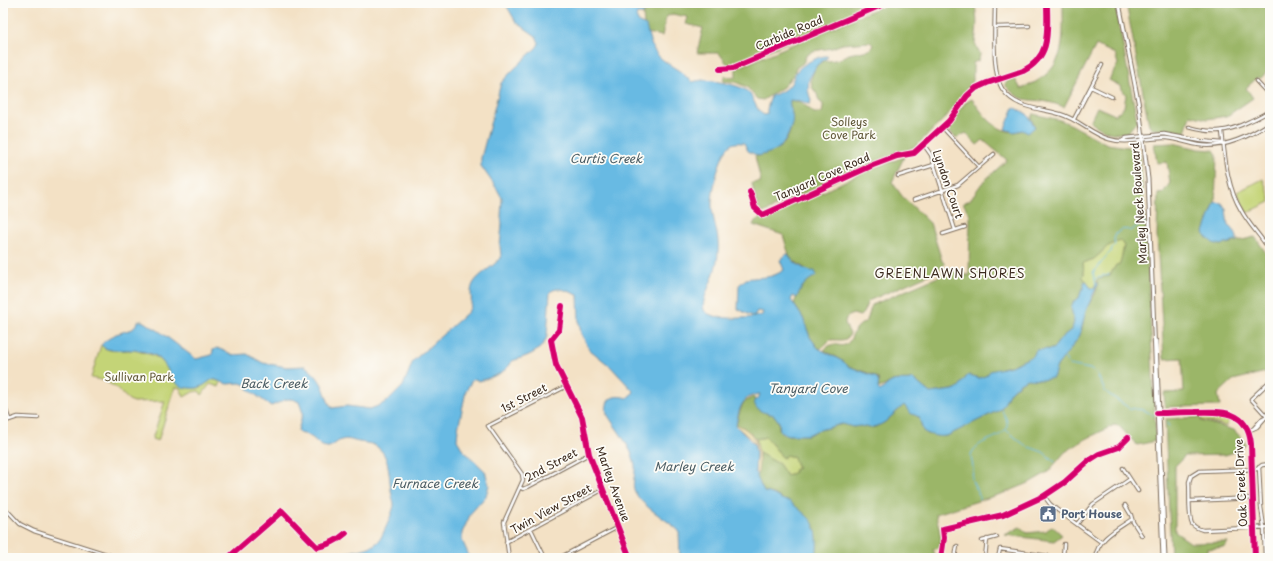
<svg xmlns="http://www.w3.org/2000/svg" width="1273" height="561" font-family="'Playpen Sans',sans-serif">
	<rect width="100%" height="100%" fill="#fdfcf7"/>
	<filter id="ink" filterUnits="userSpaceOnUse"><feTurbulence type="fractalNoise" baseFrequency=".025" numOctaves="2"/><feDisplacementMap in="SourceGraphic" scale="8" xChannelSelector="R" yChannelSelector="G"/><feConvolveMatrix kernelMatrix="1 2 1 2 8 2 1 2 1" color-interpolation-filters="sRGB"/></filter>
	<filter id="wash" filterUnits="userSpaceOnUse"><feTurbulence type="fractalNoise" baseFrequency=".012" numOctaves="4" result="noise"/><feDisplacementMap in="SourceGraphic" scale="16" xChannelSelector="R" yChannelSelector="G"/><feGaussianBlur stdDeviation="0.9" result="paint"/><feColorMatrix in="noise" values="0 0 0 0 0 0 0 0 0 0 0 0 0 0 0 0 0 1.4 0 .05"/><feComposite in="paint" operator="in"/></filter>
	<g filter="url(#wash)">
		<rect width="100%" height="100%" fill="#f3e1c5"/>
		<path fill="#c4d477" stroke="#807f4a" d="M1263,179L1270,197V202L1247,213L1237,192Z
			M1120,240L1124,246L1120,265H1116L1110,275L1101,280L1098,284L1096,283L1094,288H1091L1083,277L1084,273L1083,263L1094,259L1108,246Z
			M101,345C109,354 122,349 132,350C135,350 138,351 141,352C160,356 166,362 173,380C181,384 192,392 201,387C205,385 209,381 213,379L221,382L219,387L210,384L202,395L199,391L193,392L184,397L180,388L175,387L158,441L152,439L165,401L134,402L129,400L114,386L102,380L91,378Z
			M1204,416L1225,417L1229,420L1226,426L1202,420L1201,418Z
			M766,437L783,458L787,455L794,458L798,468L795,472L787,476L779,464L759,453L756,439Z"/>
		<path fill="#9bb668" stroke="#6b7043" d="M647,3H881L736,64L728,65L719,53H697L703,28L686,24L688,17L672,14L666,17L662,36L647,33L644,25L643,14L646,12L644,9Z
			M890,3H974C978,16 977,30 975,43L980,54L979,60L973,63V81L946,117L916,146L903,152L862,167L822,187L796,196L763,213L757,207L752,183L761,182L755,156H758C765,153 775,151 781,146C788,142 794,122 792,114C791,108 789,107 789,100L801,102L814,113H822L823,108V104L819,101L817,94L812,87L811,79L816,65L825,60L829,61L840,59L849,54L869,50L874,46L870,42L842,44L832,48L813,51L806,56L803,63L796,68L793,75L783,87L763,100L757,99L747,87L735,82L723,81L724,77L727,76L729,78L736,77V69L742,66Z
			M1063,3H1115L1137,121L1128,132C1111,136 1105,131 1090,122L1097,107L1115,115L1124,107L1126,95L1120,86L1109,80L1118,64L1115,54L1096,45L1064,107C1059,105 1053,103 1048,102C1027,98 1022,104 1005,85L1006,82L1015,79L1021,89C1067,70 1063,47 1063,3Z
			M1126,3H1270V76L1267,72L1260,79L1258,77L1246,88L1253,98L1227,116L1207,119L1190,115L1185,132L1174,130L1153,129L1149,125Z
			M972,99C983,114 993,130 1013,132C1018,132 1029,128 1035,127L1031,118L1033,114L1060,120L1072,125L1107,144L1128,147L1140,155L1146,230L1156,441L1137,445L1119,426L1114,425L1086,439L1065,452L1048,472L1029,483L1007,492L936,514C938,526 942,535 940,547L933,550L935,554L933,558H816L817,547L816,533L789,501H785L774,494L764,492L756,476L758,473L759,453L779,464L787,476L795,472L794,470L798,468L794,458L787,455L783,458L766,437L756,439L743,427L736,426L739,414L743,403L753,397L767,414H772L776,417L779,423V429L783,434L788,435H808L816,431L842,424L853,427L860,426L870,428L875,427L885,422L904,405L913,414L919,417L923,431L928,434L946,436L1001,409L1010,392L1024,380L1031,378L1039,380L1054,376C1056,360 1072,350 1079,336C1083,329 1083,320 1085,312C1089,301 1100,292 1097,280L1110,275L1116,265L1120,264L1124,246L1120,240L1108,246L1094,259L1083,263L1084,273L1083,277L1086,281L1084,288L1082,289L1079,298L1074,301L1073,316L1074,322L1072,329L1061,338L1053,349L1036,350L1033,356L1011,366L1004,367L983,377L979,378L970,375L967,376L958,388L952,390L930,393L913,379C906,382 900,379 893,381C888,383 884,387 878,388L879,382L878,378L871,374L848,366L844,362L824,350C835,339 838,349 847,344C852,340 852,332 857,328C859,325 864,323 867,320C869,316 870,309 872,305L940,276L948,268L969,276L970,215L963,203L970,200L982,183L1007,160L983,140L977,145L966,133L956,138L946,128L965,103Z
			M1173,143L1199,149L1214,150L1217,155L1215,202L1204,232L1221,245L1255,237L1266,253L1270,263V371L1233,380L1218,394L1220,406L1165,407L1164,393L1184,392L1182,358L1164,359L1157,236L1158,194L1163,193L1170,183L1167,162L1157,163L1154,144Z
			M904,157L892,182L902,196L930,223L942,261L945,264L937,271L868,301L863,313L860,316L853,314C840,319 846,325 850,334C846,343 838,339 830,340L820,349L818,348L810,337L803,318L794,304C798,292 804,281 816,276L790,258L783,235L753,225L755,221L798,201L825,191L863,172Z
			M1201,417V421L1234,430L1246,443L1241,450L1225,455L1185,456L1175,466V532L1191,543L1228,542L1225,547L1207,549V558H1171L1165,419Z
			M1052,526L1062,535L1054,541L1005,535L1020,527L1027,533L1046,531Z"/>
		<path fill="#eeda9e" stroke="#94825e" d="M738,425C756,433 759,446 759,464C758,469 759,472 756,476C753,466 760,450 753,441C748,436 742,431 736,426Z"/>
		<path fill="#67bae3" stroke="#517280" d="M505,3H647L643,14H637L636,17L639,23L646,26C653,53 654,55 678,70C683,73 687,78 692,82C696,81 701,80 705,80C715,81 743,85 749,93C755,100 756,111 764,115L767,114V109L771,96C777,94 785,90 790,85C793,81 794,75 797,71C801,65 820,55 827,56L828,57L817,65L809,79L808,90L811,101L810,104C806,104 805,102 801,101C797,100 794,101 790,100C789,106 791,108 792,114C794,121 791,127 789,133C782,149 775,152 758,156L748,151L744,143C740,143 736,142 732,144C720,150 711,194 712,207C713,222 720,237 718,252C718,258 716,266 714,273C712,281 700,303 704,310C710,321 752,319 762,315L763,312L757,311L754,317L738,309L739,285L746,279C762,276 769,280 784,270L780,260L787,254H788C791,261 807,273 815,271L817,276C806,280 800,288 797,298L793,296L791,300L803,318L810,337L818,348L844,362L848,366L874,376C879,379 879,383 878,388L880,391C884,388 888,383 893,381C900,379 906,382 913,379L930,393L953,390L958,388L967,376L970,375L979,378L983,377L987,375L990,371L1011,366L1033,356L1036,350L1053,349L1061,338L1072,329L1074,322L1071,307L1074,301L1079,298L1082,289L1084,288V282L1087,281V283L1091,288H1094L1096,283L1098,284L1086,310L1080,335L1072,347L1057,366L1053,378L1042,380L1028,379L1021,382L1010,392L1003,406L997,411L949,435C942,438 930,436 923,431L919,417L910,413L904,405L885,422L880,425L870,428L860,426L853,427L842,424L816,431L808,435H788L780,431L779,422L774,415C765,412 755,413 754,400L758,399L760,394C741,396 739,409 736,426L754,444L756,453L755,472L761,486L764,492C775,493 781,501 789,501C795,506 802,511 808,517C819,527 818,544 816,558H680L679,531C667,519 642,507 635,492C631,484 636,474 635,465C632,447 616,429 607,414C604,398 614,394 627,398L634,392L611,367L589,349L581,333L579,323L578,295C569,292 559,285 550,292L547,336C542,353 526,356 512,361C507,373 490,378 479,381L475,379L472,380L466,391L458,429L457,440L463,450L485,471L489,485L486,496L471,513L462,533V540L470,558H326C340,551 367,552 378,542C381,540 395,508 394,504C394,501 392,498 392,495C388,479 392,454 374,445C369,443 365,443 359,442C352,441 347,437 339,441C335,443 331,448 326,447C319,446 316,440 311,437C307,434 303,434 299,433L298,430L303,413L299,402C286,395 283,402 271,406L249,390L246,385L240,383L227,384L213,379C208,382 204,386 200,387C196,389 192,388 188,388C168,387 171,361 152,354C146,352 137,350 131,350C121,349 108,353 101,345L105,341L116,334L133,329L138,321H142L159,331L196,359L212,355L213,350L217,348L234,355L247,354L263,363L287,367L305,366C312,371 319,378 323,387C326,394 327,401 332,408L347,406L370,409L378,406L388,401L403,386L413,361L468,312C475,302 468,294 473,284C478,274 494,267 501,257L500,246L502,224L501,217L502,198L497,189L481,166V158L501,83L512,71L537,47L539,43L536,36L516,22Z
			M1014,107L1027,114L1035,127L1028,133L1022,130L1014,132L1005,129Z
			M1215,202L1222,203L1226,209L1228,226C1235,230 1237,233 1237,241L1221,245L1213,243L1206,237L1204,232Z"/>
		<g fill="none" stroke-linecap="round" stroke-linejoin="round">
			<path stroke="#67bae3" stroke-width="1" d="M1096,279L1099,277L1101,278L1103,275L1106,276L1109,274
				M1096,284L1093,272C1101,266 1104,256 1112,251L1111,249L1115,245L1114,239L1116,234C1121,229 1125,228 1131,231L1138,225L1144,224L1146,221
				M1064,357L1069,365L1090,369L1097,374L1105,391L1110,395L1129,408L1144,410L1153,415
				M1166,422L1169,426
				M1006,430L1026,446L1043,452L1055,462
				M979,500C980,490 974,488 972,480C971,476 974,472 973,468C973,464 971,460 971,456C975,437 1009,440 1007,423C1007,418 1003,413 1001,409"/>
		</g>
	</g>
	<g filter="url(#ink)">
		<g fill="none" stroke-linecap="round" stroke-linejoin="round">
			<g stroke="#7b6a58" stroke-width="4.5">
				<path id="minor" d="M995,3C995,25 991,73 1003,90C1016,109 1040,108 1060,114C1078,119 1091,134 1109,139C1128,145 1146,137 1166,138C1177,139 1188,143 1199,145C1223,149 1250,136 1270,123
					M995,27L1029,26
					M720,69L733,68L886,3
					M1256,81L1270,96
					M1091,87L1112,97
					M1074,119L1102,65
					M942,127L979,167
					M1189,127C1213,134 1228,132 1250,121C1257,118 1264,115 1270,110
					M1222,131C1225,158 1227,187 1241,210C1249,225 1261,236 1270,251
					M1122,141L1126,138L1164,134L1201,141L1223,143
					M924,145L931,155L955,230
					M898,176L934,165
					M750,192L755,208L763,215L873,165L897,156L914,153L949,121L967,96L976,88L987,83L1023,71C1052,56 1047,31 1047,3
					M914,200L958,185L994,154
					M943,234L965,227
					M562,306L559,330L551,340L556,365L582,417L589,454L630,558
					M1270,381L1251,399L1270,420
					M3,402L9,419
					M1157,413C1170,413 1182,412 1195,412C1221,411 1248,410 1251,444L1255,558
					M3,422L18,417L38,418
					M1254,428L1261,420L1265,418
					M1248,431L1257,427L1265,418
					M1270,464L1262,465L1257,469L1199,471L1191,476L1189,482C1190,491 1188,517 1192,524C1195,528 1199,529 1203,530L1270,527
					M1259,467L1261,507L1264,527L1265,558
					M1123,468L1138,491
					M521,488L523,489L528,487L589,454
					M1044,496L1050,504L1056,509L1101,542
					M1190,501L1253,498
					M1125,505L1131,515L1133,522L1142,536
					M3,506L20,524L34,531L119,558
					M1077,524L1093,504L1130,479
					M531,529L545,558
					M982,541L997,537
					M506,542L602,490
					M1063,557L1064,544
					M228,558L282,511L317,547C329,545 337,541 346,533
					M509,558L504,522L523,480L522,474L488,426L567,386
					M559,558L618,527
					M941,558L944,538L943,529L1003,515L1044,496L1065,482L1088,461L1099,454L1119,447L1128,438
					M955,558L957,546
					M985,558L987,539
					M998,558L1000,549L1062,558
					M1095,558C1098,538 1116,530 1132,519"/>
			</g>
			<g stroke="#7b6a58" stroke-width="5">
				<path id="secondary" d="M1119,3L1139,106L1148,179L1163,558
					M1156,341L1165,558"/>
			</g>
			<use href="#minor" stroke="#fff" stroke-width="2.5"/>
			<use href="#secondary" stroke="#fff" stroke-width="3"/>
			<g stroke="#fdfcf7" stroke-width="8">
				<path id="cycleway" d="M720,69L733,68L886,3
					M750,192L755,208L763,215L873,165L897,156L914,153L949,121L967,96L976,88L987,83L1023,71C1052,56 1047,31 1047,3
					M562,306L559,330L551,340L556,365L582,417L589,454L630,558
					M1157,413C1170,413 1182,412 1195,412C1221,411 1248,410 1251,444L1255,558
					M228,558L282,511L317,547C329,545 337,541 346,533
					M941,558L944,538L943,529L1003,515L1044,496L1065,482L1088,461L1099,454L1119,447L1128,438"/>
			</g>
			<use href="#cycleway" stroke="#d6006c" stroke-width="6"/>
		</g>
	</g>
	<defs>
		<g id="civic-square" transform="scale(0.9)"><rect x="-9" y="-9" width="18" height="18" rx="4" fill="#5c6f8a" stroke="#fdfcf7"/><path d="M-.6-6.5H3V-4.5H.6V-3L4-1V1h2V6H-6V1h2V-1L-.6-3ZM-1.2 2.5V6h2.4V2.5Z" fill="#fff"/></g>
	</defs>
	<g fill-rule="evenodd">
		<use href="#civic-square" x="1048" y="514"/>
	</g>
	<g text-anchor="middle" stroke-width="3.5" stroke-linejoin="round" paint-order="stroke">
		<g font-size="11" fill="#3b2a1e" stroke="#fdfcf7">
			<text transform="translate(789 33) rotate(-23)" y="4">Carbide Road</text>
			<text transform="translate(822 177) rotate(-24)" y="4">Tanyard Cove Road</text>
			<text transform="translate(948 184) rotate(71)" y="4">Lyndon Court</text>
			<text transform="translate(1139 203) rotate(-94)" y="4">Marley Neck Boulevard</text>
			<text transform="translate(524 398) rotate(-27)" y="4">1st Street</text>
			<text transform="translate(551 465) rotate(-28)" y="4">2nd Street</text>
			<text transform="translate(1241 483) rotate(-93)" y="4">Oak Creek Drive</text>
			<text transform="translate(613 484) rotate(70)" y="4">Marley Avenue</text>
			<text transform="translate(551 509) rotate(-29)" y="4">Twin View Street</text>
		</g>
		<g font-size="11" fill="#5d5434" stroke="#fdfcf7">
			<text x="849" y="126">Solleys<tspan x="849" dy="13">Cove Park</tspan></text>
			<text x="139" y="381">Sullivan Park</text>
		</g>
		<g font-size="11" font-weight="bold" fill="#4e5e75" stroke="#fdfcf7" text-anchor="start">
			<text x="1061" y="518">Port House</text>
		</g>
		<g font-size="12" font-style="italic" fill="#4a5c63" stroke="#fdfcf7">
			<text x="606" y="163">Curtis Creek</text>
			<text x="274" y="388">Back Creek</text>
			<text x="808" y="393">Tanyard Cove</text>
			<text x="694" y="471">Marley Creek</text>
			<text x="435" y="488">Furnace Creek</text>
		</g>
		<g font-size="12" letter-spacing="1" fill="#3b2a1e" stroke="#fdfcf7">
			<text x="950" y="278">GREENLAWN SHORES</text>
		</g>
	</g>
	<rect width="1273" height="561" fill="none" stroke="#fdfcf7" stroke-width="16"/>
</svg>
